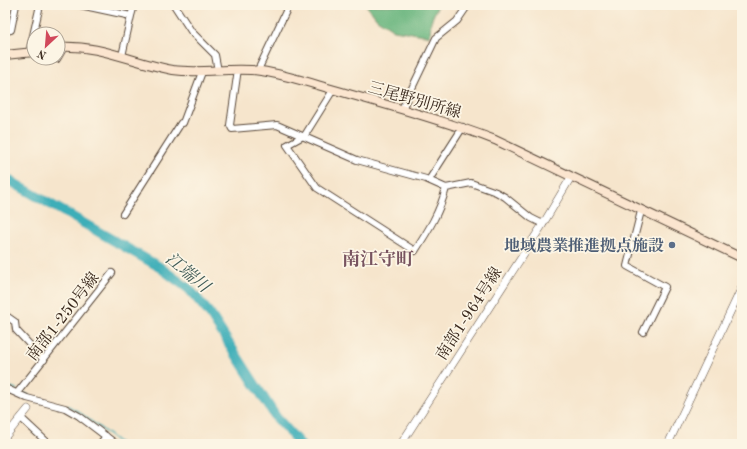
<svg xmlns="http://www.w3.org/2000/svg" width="747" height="449" font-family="'Old Standard TT','Noto Serif JP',serif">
	<rect width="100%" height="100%" fill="#fcf5e5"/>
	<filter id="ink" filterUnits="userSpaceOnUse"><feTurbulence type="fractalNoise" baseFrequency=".025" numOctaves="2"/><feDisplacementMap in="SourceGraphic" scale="8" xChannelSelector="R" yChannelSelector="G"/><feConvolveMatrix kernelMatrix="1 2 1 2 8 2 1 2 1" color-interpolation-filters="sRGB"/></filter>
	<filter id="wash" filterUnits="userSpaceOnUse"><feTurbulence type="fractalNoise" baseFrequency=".012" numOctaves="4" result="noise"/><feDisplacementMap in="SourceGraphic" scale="16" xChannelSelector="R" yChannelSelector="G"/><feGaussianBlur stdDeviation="0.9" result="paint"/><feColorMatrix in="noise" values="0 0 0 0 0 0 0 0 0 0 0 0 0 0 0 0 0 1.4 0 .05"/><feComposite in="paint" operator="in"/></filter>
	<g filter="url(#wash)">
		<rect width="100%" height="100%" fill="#f6e5cc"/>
		<path fill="#6ab67f" stroke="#52704e" d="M366,5H438L431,21L430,36L394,30L377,19Z"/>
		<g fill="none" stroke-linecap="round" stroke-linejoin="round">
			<path stroke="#3eaeb8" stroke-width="1.5" d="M10,387L16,389
				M24,393L29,396
				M68,406L79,412L121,444"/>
			<path stroke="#3eaeb8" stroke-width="10" d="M5,178L158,266L189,289L210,314L276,417L300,444"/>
		</g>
	</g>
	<g filter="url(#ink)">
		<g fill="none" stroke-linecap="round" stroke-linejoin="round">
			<g stroke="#574638" stroke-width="8">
				<path id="minor" d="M80,5L131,16L133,9L131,5
					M174,5L191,31L215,55L218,71
					M5,31L11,30L16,5
					M29,53L40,5
					M122,56L131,16
					M57,59L64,47
					M238,69L230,125L232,129L277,125L357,160L426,179L446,188L471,183L496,192L505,197L531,218L543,224
					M258,70L288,7
					M333,90L305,135L287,145L317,188L415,251C428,231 440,212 446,188
					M402,109L436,38L457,21L468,5
					M429,180L463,127
					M641,211L627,266L665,287L643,332
					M123,214L181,123H183L202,72
					M5,315L15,322L16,330L44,360
					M5,388L27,398L65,408L79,416L116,444
					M17,393L112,273
					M21,418L49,444
					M100,444L106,436"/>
			</g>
			<g stroke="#574638" stroke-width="8">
				<path id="tertiary" d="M5,437L28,409
					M401,444L543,224L571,177
					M668,444L742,287"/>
			</g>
			<g stroke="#574638" stroke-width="10">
				<path id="secondary" d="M58,47C100,44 133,63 173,70C202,74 231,67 261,71C288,75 316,85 342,92C394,107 446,121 495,140L742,258
					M5,55L34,52"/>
			</g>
			<use href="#minor" stroke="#fff" stroke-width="6"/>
			<use href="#tertiary" stroke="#fff" stroke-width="7"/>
			<use href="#secondary" stroke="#fbe5cf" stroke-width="8"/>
		</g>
	</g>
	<circle fill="#5c6f8a" stroke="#fcf5e5" stroke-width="1.5" cx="672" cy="245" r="4"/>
	<g text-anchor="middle" stroke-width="3.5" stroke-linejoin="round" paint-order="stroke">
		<g font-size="16" fill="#3b2a1e" stroke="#fcf5e5">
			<text transform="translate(415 99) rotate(16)" y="6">三尾野別所線</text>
			<text transform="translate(468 313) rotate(-57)" y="6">南部1-964号線</text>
			<text transform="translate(62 316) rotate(-52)" y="6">南部1-250号線</text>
		</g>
		<g font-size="16" font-weight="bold" fill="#4e5e75" stroke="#fcf5e5" text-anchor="end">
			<text x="664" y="251">地域農業推進拠点施設</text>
		</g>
		<g font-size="17" font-style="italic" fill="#3c5854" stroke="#fcf5e5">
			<text transform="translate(188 272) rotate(40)" y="6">江端川</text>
		</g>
		<g font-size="18" font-weight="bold" fill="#785460" stroke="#fcf5e5">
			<text x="378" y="265">南江守町</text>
		</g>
	</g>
	<rect width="747" height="449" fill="none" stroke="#fcf5e5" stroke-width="20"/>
	<g transform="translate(46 46) rotate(206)"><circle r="19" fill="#fcf5e5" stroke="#afa495"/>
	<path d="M0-3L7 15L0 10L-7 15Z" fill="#d1495b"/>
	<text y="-6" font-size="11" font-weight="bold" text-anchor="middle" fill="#3b2a1e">N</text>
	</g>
</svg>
